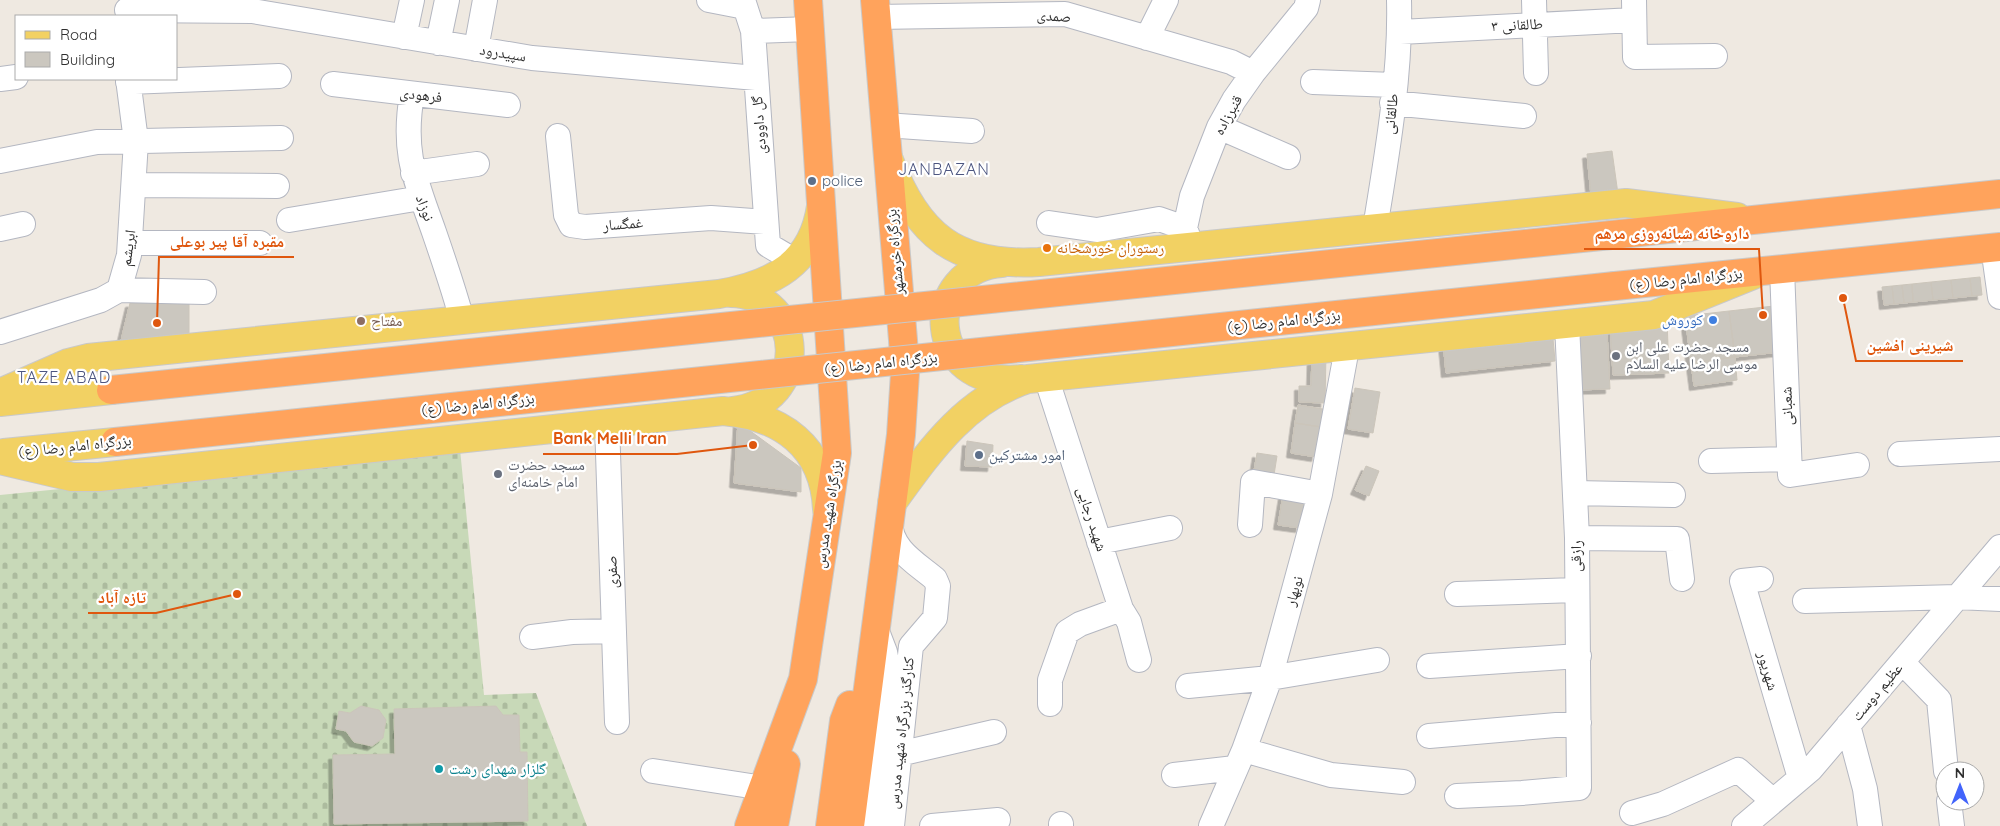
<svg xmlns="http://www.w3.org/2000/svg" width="2000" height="826" font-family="Quicksand,'Noto Naskh Arabic',sans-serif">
	<defs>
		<pattern id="cemetery-stones" width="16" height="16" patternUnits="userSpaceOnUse" patternTransform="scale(1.25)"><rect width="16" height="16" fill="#c8d9b8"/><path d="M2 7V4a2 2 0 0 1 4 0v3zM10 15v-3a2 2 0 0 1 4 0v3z" fill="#acbb9e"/></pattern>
		<filter id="shadow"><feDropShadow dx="-4.5" dy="4.5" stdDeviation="0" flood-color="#0004"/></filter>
	</defs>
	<rect width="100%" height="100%" fill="#efe9e1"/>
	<path fill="url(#cemetery-stones)" d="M460,449L484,695L536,693L587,826H0V495Z"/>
	<path fill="#cbc7bf" stroke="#cbc5ba" filter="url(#shadow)" d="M1612,151L1618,194L1591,196L1587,154Z
		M1980,277L1982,295L1972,296L1970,278Z
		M1970,278L1972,296L1953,298L1951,280Z
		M1951,280L1953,298L1933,300L1931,282Z
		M1931,282L1933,300L1913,302L1912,284Z
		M1912,284L1913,302L1904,303L1902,285Z
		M1902,285L1904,303L1894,304L1892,286Z
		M1892,286L1894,304L1884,305L1882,287Z
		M189,299V343L119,349L130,303Z
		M1774,306L1780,352L1735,357L1729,311Z
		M1729,311L1735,357L1691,363L1685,316Z
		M1667,319L1669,373L1613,375L1610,325Z
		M1607,332L1610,389L1575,390L1572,333Z
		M1553,339L1555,361L1446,373L1443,342Z
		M1326,354L1325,403L1299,402V386H1311L1312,356Z
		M1735,357L1737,380L1694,386L1691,363Z
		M1355,388L1380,392L1373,433L1348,429Z
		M1298,405L1323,409L1321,427L1295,423Z
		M738,422L801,468V492L734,483Z
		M1295,423L1321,427L1316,457L1291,453Z
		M967,441L993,445L992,467L965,466Z
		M1257,453L1277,456L1273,481L1253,477Z
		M1366,466L1379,471L1369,496L1355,490Z
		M1283,495L1305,499L1300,528L1278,525Z
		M361,706L379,710L386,720L383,738L372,746L354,742L346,731L336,729L339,711L350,713Z
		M496,706L503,715H519L520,752H527L528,821L334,824L333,755L395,754L394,709Z"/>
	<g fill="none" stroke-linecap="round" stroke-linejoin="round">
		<g stroke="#b4b7c1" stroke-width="26">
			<path id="minor" d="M709,0L745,7
				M743,0L753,31L768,245L795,261
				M1534,0L1536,73
				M1634,0L1635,57L1715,56
				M127,10L252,11L532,58L756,78
				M876,17L1065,14L1231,62L1253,73
				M753,31L810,29
				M1400,32L1634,20
				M404,37L412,0
				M1147,38L1166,0
				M438,43L447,0
				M476,49L485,0
				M0,79L16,77
				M128,82L279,76
				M1313,82L1394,85
				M333,84L508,105
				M412,94C402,153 415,178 434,232C444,261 454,290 462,320
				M1392,103L1524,116
				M885,125L972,131
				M1219,127L1288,157
				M558,136L566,215L571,225L585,227L711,218L766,222
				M0,161L97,142L281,138
				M413,173L477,164
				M134,185L277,186
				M289,220L421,198
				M1049,223L1097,230L1159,219L1185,228
				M1375,228C1387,155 1401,74 1399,0
				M0,229L23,224
				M130,243H260
				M1192,247L1185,228L1192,196L1219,127L1234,100L1253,73L1306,8L1308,0
				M1993,247L2000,297
				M1782,269L1790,475L1857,465
				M119,290L204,292
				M0,332L101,300L119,290L129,255L136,141L128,79
				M1046,377L1121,609L1129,622L1139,660
				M607,423L617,722
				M1900,454L2000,449
				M1711,461L1789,459
				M1575,493L1673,495
				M890,521C890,549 916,563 935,579L938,586L935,618L911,646L892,826
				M1250,525L1253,482L1320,494
				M1577,538L1677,539L1682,579
				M1099,542L1170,528
				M1761,579L1742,581L1800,778
				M1457,594L1576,590
				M1805,601L1957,597L2000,599
				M532,637L572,632L614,631
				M1902,662L1939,700L1946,771
				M1429,666L1579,656
				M1188,686L1270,678L1377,660
				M1050,704V680L1067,632L1080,624L1121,609
				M1848,725L1865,789L1870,826
				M1429,736L1579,723
				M1244,750L1331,775L1403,782
				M899,754L994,732
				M653,771L763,788
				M1174,775L1235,768
				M1457,796L1522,793L1579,788L1577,538L1567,324
				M1949,801L1952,826
				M1632,813L1663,804L1738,770L1772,800
				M1061,824V826
				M871,826L887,662L885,652L875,626
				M932,826L998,820
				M1211,826L1244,750L1270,678L1320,494L1345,359L1344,346
				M1744,826L1811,769L2000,547"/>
		</g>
		<g stroke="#c9c9c9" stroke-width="30">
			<path id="major" d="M889,160C917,235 956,267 1039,262L1626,203L1737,217
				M1002,263C921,268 924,391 1022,379
				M731,293C807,294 811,403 733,411
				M0,393L68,363L88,358L719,294C772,285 813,264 821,206
				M0,402L111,390
				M4,453L115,442
				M0,460L72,477H99L723,411C781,416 824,446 827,509
				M892,503C929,452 965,399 1028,379L1654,315L1753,275"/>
		</g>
		<g stroke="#c9c9c9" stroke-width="30">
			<path id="highway" d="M1611,235L2000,194
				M1615,286L2000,247
				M749,826L803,679L837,453L808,0
				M774,826L786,764
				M830,826L844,721L850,705
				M850,826L901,435L905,373L903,340L875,0"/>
		</g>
		<use href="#minor" stroke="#fff" stroke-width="24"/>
		<use href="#major" stroke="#f2d163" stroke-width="28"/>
		<use href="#highway" stroke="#ffa35c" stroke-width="28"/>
		<g stroke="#c9c9c9" stroke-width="30" stroke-linecap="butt">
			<path id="highway-bridge" d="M111,390L1611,235
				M115,442L1615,286"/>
		</g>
		<use href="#highway-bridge" stroke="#ffa35c" stroke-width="28"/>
	</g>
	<g fill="#5c6f8a" stroke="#fff" stroke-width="2">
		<circle cx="812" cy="181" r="5"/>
		<circle cx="979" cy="455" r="5"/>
	</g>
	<circle fill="#e8710a" stroke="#fff" stroke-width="2" cx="1047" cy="248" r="5"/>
	<circle fill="#3f7fe0" stroke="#fff" stroke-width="2" cx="1713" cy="320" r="5"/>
	<circle fill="#8d6e63" stroke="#fff" stroke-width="2" cx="361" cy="321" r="5"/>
	<g fill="#6b7280" stroke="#fff" stroke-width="2">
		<circle cx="1616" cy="356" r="5"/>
		<circle cx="498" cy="474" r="5"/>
	</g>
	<circle fill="#0f9aa8" stroke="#fff" stroke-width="2" cx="439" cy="769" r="5"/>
	<g text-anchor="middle" stroke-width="4.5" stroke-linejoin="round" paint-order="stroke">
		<g font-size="15" fill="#2e2e2e" stroke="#fff">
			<text transform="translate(1054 16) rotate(4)" y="5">صمدی</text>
			<text transform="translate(1517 25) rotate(-3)" y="5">طالقانی ۳</text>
			<text transform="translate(503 53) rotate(9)" y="5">سپیدرود</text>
			<text transform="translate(421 95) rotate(7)" y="5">فرهودی</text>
			<text transform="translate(1391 114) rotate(-84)" y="5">طالقانی</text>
			<text transform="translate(1228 115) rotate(-61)" y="5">قنبرزاده</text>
			<text transform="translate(759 125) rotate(-94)" y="5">گل داوودی</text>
			<text transform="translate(425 208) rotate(69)" y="5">نوزاد</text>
			<text transform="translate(623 224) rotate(-4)" y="5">غمگسار</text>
			<text transform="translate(128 248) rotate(-82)" y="5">ابریشم</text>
			<text transform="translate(895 252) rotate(-95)" y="5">بزرگراه خرمشهر</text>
			<text transform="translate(1686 279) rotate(-6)" y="5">بزرگراه امام رضا (ع)</text>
			<text transform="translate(1284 321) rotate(-6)" y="5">بزرگراه امام رضا (ع)</text>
			<text transform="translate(881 363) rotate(-6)" y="5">بزرگراه امام رضا (ع)</text>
			<text transform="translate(478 404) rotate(-6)" y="5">بزرگراه امام رضا (ع)</text>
			<text transform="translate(1787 406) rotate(-92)" y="5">شعبانی</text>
			<text transform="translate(75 446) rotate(-6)" y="5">بزرگراه امام رضا (ع)</text>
			<text transform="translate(828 514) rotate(-81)" y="5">بزرگراه شهید مدرس</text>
			<text transform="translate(1092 519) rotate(72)" y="5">شهید رجایی</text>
			<text transform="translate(1576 556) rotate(-89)" y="5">رازقی</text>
			<text transform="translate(612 572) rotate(-92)" y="5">صفری</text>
			<text transform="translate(1294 591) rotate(-74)" y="5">نوبهار</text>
			<text transform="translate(1768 671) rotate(74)" y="5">شهریور</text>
			<text transform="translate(1877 692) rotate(-50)" y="5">عظیم دوست</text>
			<text transform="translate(901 733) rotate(-84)" y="5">کنارگذر بزرگراه شهید مدرس</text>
		</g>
		<g font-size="15" fill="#4e5e75" stroke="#fff" text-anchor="start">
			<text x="822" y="186">police</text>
			<text x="989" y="460">امور مشترکین</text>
		</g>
		<g font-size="15" fill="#c56008" stroke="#fff" text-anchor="start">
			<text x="1057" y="253">رستوران خورشخانه</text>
		</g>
		<g font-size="15" fill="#366cbe" stroke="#fff" text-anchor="end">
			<text x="1703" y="325">کوروش</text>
		</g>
		<g font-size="15" fill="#785e54" stroke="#fff" text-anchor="start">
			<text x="371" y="326">مفتاح</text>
		</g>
		<g font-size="15" fill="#5b616d" stroke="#fff" text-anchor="start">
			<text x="1626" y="352">مسجد حضرت علی ابن<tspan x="1626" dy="17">موسی الرضا علیه السلام</tspan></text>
			<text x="508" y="470">مسجد حضرت<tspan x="508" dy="17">امام خامنه‌ای</tspan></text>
		</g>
		<g font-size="15" fill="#0d838f" stroke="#fff" text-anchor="start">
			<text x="449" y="774">گلزار شهدای رشت</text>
		</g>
		<g font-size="16" letter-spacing="1" fill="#4d5680" stroke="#fff">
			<text x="944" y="175">JANBAZAN</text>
			<text x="64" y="383">TAZE ABAD</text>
		</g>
	</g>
	<path fill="none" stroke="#df570e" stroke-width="2" d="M1763 315L1759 249H1584M157 323L159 257H294M1843 298L1856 361H1963M753 445L677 454H543M237 594L156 613H88"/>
	<g fill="#df570e" stroke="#fff" stroke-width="2">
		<circle cx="1763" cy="315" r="5"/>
		<circle cx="157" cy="323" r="5"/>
		<circle cx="1843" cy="298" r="5"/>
		<circle cx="753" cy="445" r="5"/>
		<circle cx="237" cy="594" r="5"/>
	</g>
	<g font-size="16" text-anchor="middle" font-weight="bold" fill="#df570e" stroke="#fff" stroke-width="4.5" stroke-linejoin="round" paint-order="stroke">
		<text x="1672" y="239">داروخانه شبانه‌روزی مرهم</text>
		<text x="227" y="247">مقبره آقا پیر بوعلی</text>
		<text x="1910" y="351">شیرینی افشین</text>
		<text x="610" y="444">Bank Melli Iran</text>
		<text x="122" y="603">تازه آباد</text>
	</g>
	<rect x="15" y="15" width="162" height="65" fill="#ffffff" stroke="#ababab"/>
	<rect x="25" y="31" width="25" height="8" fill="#f2d163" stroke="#ababab"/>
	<text x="60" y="40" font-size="15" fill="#2e2e2e">Road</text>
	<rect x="25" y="52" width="25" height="15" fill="#cbc7bf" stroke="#ababab"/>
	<text x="60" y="65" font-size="15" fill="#2e2e2e">Building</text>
	<g transform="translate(1960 786)"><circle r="24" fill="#ffffff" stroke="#ababab"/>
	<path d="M0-4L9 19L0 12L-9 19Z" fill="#4264fb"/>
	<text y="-8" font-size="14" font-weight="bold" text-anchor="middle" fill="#2e2e2e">N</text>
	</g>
</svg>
